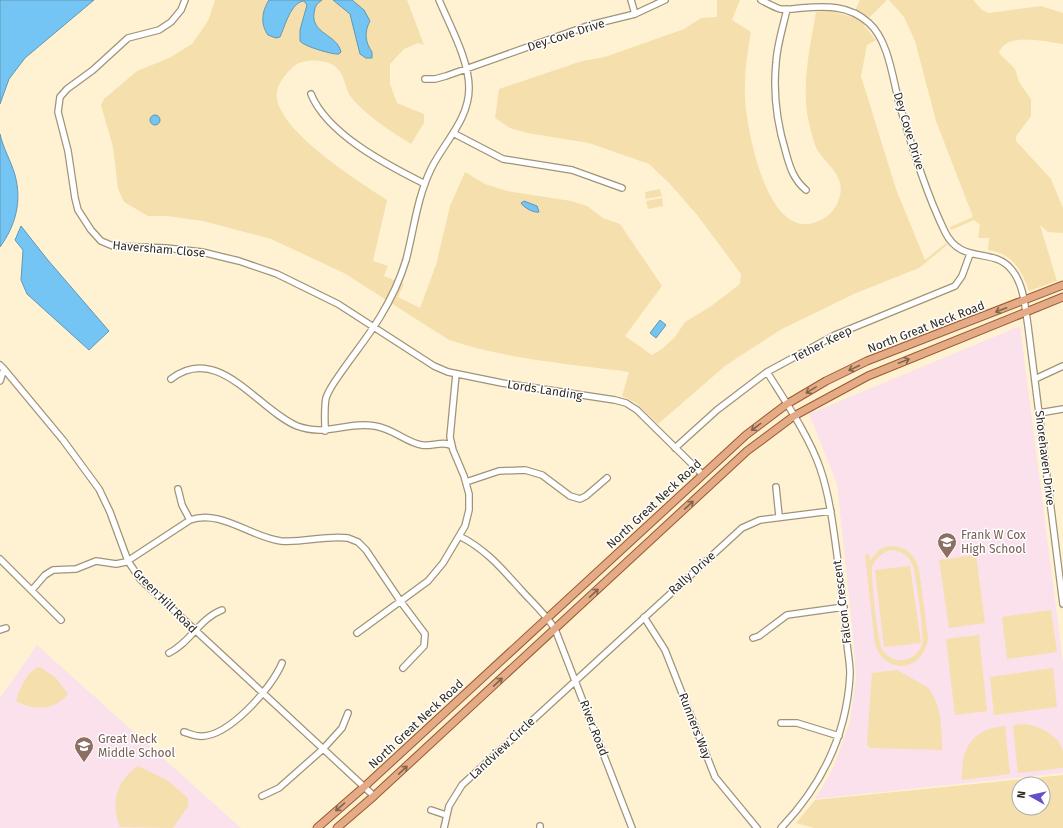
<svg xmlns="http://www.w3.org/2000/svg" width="1063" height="828" font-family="'Fira Sans',sans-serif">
	<rect width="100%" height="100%" fill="#fff2d3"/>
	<path fill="#fae1eb" d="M1020,326L1063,662V773L815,799L832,771L850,721L856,677L853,634L837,484L809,414Z
		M37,645L241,828H0V698Z"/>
	<path fill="#f4dfad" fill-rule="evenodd" d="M215,0H407L424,45L418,43L404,49L390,64V84L397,103L424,114V123L411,144C392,132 365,115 351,97C344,88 346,70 329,63C318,59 300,59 292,68C284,76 275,86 277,99C283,134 358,181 387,200L373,261L388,266L384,276L404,284L398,297L420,308L436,265L450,206L465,172L485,184L507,191L571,201L587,206L603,218L620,224L662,286L625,336L652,355L662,349L675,337L685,322L710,307L740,284L741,274L698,216L670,184L649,164L589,143L527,133L510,128L495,118L499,89L582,61L605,57L684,29L701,18L717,17V0H740L732,20L751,32C747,54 744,76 745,99C747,129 765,230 809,224C820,222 832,215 837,204C848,181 833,170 820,154C816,150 814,141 812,135C799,94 809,53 816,12L828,10L852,17L860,0H887L863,24L876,40L867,45L861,76L896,189L925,260L946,243L947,245L919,268L856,293L780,330L725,366L658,424L636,403L622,396L629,372C570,364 506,359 449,340L344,273L271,239L203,221L167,216H148L124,202L118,189L113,147L101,105L104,99L137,71L169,58L192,44L208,21Z
		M889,0H973L982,10L989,13L1041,6L1063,13V44C1046,42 1005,31 999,53L1015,69L1019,82L1031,99V116L1016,136V141L1051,179L1063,208V233L1048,232L1040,225L1057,281L1029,291C1022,270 1012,253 988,250L989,238H978L980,225L974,220L951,230L950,227L973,217L936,121L915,41L904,17Z
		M660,189L662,196L646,199L645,192Z
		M662,198L663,206L648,209L646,201Z
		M890,546C906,547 914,553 919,569L928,638C924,672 885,676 875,644L865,555L869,554L870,560L880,549ZM890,550C903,551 910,556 914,569C916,583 925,634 922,645C919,652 912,659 904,660C896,662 888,657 883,651C877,641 871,580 872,566C877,557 881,554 890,550Z
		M976,555L985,623L949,628L939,560Z
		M910,566L921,643L884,647L875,570Z
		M1051,610L1057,652L1007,659L1002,617Z
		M979,635L987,711L955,715L946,639Z
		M40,667L56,678L68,694C54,711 34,711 16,701C20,690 27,669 40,667Z
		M1053,668L1057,707L994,715L990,677Z
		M897,670L927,687C942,703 942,730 942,750L870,748L867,744L872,673Z
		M1025,724C1039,726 1061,736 1063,752C1063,757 1063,763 1063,768L1018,773L1013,725Z
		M1005,726L1010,774L962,780C961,748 972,729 1005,726Z
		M138,766L167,780L188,798V806L173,828L120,827C110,803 117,780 138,766Z
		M1063,775V828H814L796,823L815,800ZM1019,784H1043V808H1019Z"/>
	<path fill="#74c5f4" stroke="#6097b4" d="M0,0H94L25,58L9,79L0,104Z
		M269,0H322C316,4 315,7 314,13C311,34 337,34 341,52L339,54C333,55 303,46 300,41V30L307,5L304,1C291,2 285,26 280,37L276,38L268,35C260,24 262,11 269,0Z
		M333,0H352L364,10L370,21C364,32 365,42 372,52V58H366L360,54L350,14Z
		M150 120a5 5 0 1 1 10 0a5 5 0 1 1-10 0Z
		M0,134C3,148 11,161 15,175C22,201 16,225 0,247Z
		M524,201L537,206L539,212C534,213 524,208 521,203Z
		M21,226L47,259L109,331L89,350L27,294L21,280L23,250L15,240Z
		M660,320L666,325L656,338L650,333Z"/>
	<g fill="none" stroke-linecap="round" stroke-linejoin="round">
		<g stroke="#a09478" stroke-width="8">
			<path id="minor" d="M185,0L181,10L171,22L159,30L128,38L93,70L67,89L60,97L58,112L68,151L75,198L78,210L91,230L101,241L113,246L166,248L202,252L239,261L277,274L338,304L434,366L448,372L502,383L615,400L626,403L637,410L702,474
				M631,0L635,14
				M761,0C767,3 774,7 780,9C787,10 794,9 801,8C827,6 849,5 869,23C891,43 893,86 902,113C914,153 927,195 945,232C961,265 993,247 1011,269C1024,284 1025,307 1028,326L1063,604
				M787,9C783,27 777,45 776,63C773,94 777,124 786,153C790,168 794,180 806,190
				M425,79H435L446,76L590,25L635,14L665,0
				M311,94C327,134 387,165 425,184
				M453,133L503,159L572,170L622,188
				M0,365L4,369L0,381
				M4,369L63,440L99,489L110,512L128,561L140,579L374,796
				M767,372C785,401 809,436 820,468C831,500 834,535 839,569C842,594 845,619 847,644C848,654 850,664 850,674C847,735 822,785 781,828
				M171,379C218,342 258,410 297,426C327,437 347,421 375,426C394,429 407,443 422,445C431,447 444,440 452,446
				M1035,379L1063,366
				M1039,413L1063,409
				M325,431C325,420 324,408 326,398C329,389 335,381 340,374C353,355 368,337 380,317C391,299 400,280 406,260C414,229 417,198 431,169C444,142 469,120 469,88C469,60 450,26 439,0
				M675,448L717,410L767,372L835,335L955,286L962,276L970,254
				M466,482L499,471L525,470L542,475L570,496L580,499L586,496L607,478
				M776,487L779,516
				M178,489L182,505L190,520
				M459,536C486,549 503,570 522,591C534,604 546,615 555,629L632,828
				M0,559L61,620
				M32,590L45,575L53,570L76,569L96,561L116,564L126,562L190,520C221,509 250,537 281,541C303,543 326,535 348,538L358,542L366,550L401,602L425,634L424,646L403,668
				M644,617L665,650L715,777L757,828
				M0,630L6,628
				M357,633L428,581L443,563L465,526L469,510V494L464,476L453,450L450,437L456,374
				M753,638L759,636L787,615L844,607
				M169,653C190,643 200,618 222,610
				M781,723H797L839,736
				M184,732C188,733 194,736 199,736C227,739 272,688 282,663
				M262,796L279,788L323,749L342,728L348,713
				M431,810L446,815
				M540,826V828
				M444,828L449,806L462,785L742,528L760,520L831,511"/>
		</g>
		<g stroke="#995a2e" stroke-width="9">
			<path id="major" d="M317,828L364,787L746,435L787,404L826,381L867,361L1063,285
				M337,828L374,796L747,451L794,416L868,376L1063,297"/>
		</g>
		<use href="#minor" stroke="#fff" stroke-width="5.5"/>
		<use href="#major" stroke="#e4ab86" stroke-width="7"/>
	</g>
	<defs><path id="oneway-shaft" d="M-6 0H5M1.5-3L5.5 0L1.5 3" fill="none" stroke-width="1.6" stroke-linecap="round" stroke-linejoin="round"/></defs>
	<g stroke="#81654e">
		<use href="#oneway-shaft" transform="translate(1001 310) rotate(159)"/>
		<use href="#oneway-shaft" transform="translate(904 361) rotate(-22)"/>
		<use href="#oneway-shaft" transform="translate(854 368) rotate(155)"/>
		<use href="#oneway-shaft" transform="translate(811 390) rotate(149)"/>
		<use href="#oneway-shaft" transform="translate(756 427) rotate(143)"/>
		<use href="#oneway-shaft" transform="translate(689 505) rotate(-43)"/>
		<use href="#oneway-shaft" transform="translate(594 593) rotate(-43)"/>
		<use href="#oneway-shaft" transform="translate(498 682) rotate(-43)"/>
		<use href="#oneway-shaft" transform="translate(403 770) rotate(-43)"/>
		<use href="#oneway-shaft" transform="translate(340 807) rotate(139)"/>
	</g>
	<defs>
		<g id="school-pin" transform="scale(1)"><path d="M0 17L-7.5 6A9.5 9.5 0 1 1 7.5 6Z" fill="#8d6e63" stroke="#fff"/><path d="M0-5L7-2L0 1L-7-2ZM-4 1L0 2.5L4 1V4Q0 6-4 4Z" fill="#fff"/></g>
	</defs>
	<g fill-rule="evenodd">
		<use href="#school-pin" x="947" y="542"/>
		<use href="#school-pin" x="84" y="746"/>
	</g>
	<g text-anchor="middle" stroke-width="3" stroke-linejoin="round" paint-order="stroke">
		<g font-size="12" fill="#302b20" stroke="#fff">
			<text transform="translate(566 35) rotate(-18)" y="4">Dey Cove Drive</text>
			<text transform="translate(909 131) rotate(73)" y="4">Dey Cove Drive</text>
			<text transform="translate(159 249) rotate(5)" y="4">Haversham Close</text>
			<text transform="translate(926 327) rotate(-21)" y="4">North Great Neck Road</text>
			<text transform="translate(822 344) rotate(-27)" y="4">Tether Keep</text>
			<text transform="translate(545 390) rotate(9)" y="4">Lords Landing</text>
			<text transform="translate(1045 458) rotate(83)" y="4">Shorehaven Drive</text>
			<text transform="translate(654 504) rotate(-43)" y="4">North Great Neck Road</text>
			<text transform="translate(692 573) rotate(-42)" y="4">Rally Drive</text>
			<text transform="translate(165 601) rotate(45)" y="4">Green Hill Road</text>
			<text transform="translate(842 602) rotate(-97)" y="4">Falcon Crescent</text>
			<text transform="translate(416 724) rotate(-43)" y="4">North Great Neck Road</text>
			<text transform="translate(695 726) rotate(69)" y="4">Runners Way</text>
			<text transform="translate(594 728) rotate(69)" y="4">River Road</text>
			<text transform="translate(502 748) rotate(-43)" y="4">Landview Circle</text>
		</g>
		<g font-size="12" fill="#785e54" stroke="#fff" text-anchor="start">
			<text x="961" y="539">Frank W Cox<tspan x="961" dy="14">High School</tspan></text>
			<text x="98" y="743">Great Neck<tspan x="98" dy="14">Middle School</tspan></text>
		</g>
	</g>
	<g transform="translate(1031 796) rotate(278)"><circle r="19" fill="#ffffff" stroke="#acaaa6"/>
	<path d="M0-3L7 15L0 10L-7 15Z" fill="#6650c9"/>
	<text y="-6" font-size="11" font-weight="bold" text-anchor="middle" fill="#302b20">N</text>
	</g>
</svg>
